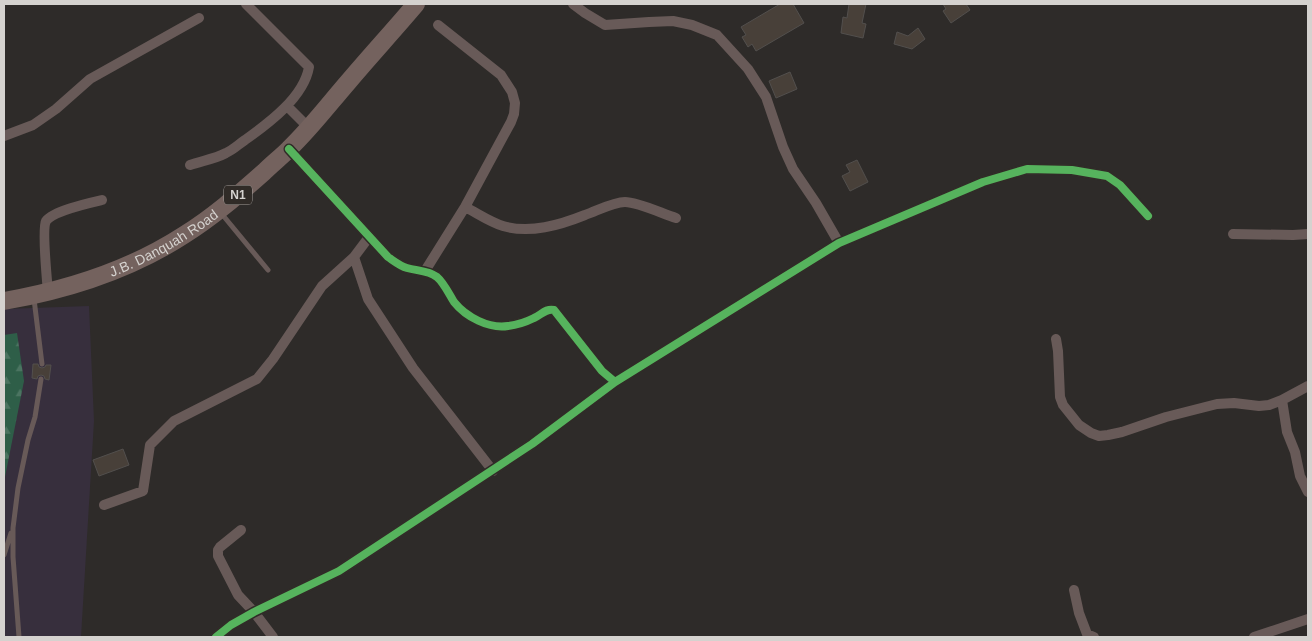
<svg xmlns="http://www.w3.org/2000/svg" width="1312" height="641" font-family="Arial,sans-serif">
	<defs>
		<pattern id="forest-firs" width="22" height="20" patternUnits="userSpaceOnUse" patternTransform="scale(1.25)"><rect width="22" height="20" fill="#2e5e48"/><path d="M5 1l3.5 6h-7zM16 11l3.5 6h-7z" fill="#4b7461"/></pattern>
	</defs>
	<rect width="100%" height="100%" fill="#2e2b29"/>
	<path fill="#372f3d" d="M89,306L94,421L81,637H4V309Z"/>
	<path fill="url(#forest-firs)" d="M17,333L24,381L4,482V335Z"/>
	<path fill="#484039" stroke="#524f4d" d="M780,4H793L804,23L756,51L752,44L748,47L742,37L746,35L741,27Z
		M849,4H866L862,23L866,24L863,38L841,33L843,17L847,18Z
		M943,4H966L970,10L951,23L943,11L946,9Z
		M918,28L925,39L912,49L894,44L897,32L908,36Z
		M790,72L797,89L776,98L769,81Z
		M857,160L868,182L850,191L842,176L850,172L846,165Z
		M33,364H38L39,367L42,368L45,367L46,365H51L49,380L45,379L44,376L41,375L38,376L37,379L32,378Z
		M123,449L129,465L99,476L93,460Z"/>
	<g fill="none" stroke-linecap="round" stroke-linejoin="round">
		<path stroke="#685a58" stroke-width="5" d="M221,213L268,270
			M34,299L42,364
			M4,555L11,533
			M19,637L13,557V528L18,488L28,440L35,417L41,379"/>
		<path stroke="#685a58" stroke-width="10" d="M573,4L585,13L605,25L649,22L673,21L692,25L717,35L748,69L766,97L783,147L793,169L816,203L839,243
			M287,106L309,128
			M4,136L33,125L56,109L90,79L199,18
			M289,149L388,257C394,261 400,266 407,268C417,271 428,270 437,277C444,283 449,294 454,302C466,317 489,329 508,326C517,325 526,322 534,318C541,315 546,308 554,310L602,371L615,382
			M190,165C201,161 215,159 226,153C233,150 239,144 245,140C269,123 304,97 309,67L246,4
			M465,207C477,213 490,222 503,226C530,234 560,225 585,215C597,211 613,202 625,202C638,202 663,214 676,218
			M1233,234L1293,235L1308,234
			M354,257L368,299L413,368L493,471
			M425,271L465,207L511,122L514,114L515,103L512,92L501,75L438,25
			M48,292C47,281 42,228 46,221C53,211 89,203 102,200
			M1056,339L1058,351L1060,397L1063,405L1079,425L1091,433L1099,436L1108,435L1122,432L1166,417L1217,404L1234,403L1259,406L1269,405L1282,400L1308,386
			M1282,400L1287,432L1295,452L1300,476L1308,492
			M104,505L143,491L150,445L174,421L257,379L273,359L322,286L354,257L369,237
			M241,530L220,547L218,550V556L238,595L254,612L273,637
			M1074,590L1079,613L1087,634L1094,637
			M216,637L231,625L254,612L339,571L532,444L615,382L839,243L983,182L1027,169L1072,170L1107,176L1120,185L1148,216
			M1254,637L1308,619"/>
		<path stroke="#74625e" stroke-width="18" id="s1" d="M4,301C67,290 130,270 184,235C213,217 238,195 264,172C272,164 281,157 289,149C311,128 329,104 349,81C371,55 394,30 416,4"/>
		<g stroke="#302b27" stroke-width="11">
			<path id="cycleway" d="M289,149L388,257C394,261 400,266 407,268C417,271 428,270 437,277C444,283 449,294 454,302C466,317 489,329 508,326C517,325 526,322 534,318C541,315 546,308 554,310L602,371L615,382
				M216,637L231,625L254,612L339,571L532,444L615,382L839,243L983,182L1027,169L1072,170L1107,176L1120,185L1148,216"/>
		</g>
		<use href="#cycleway" stroke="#56b35d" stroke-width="8"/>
	</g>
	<g text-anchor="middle" stroke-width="4.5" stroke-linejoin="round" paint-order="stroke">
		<rect fill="#302b27" stroke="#a4a09d" stroke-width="1" x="224" y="185.5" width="28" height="19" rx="4"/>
		<g font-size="12" font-weight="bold" fill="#d5d2cf">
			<text x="238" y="199">N1</text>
		</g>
		<g font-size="14" fill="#d5d2cf" stroke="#302b27">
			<text dy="5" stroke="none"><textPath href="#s1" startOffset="171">J.B. Danquah Road</textPath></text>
		</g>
	</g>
	<rect width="1312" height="641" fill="none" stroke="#d5d2cf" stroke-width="10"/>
</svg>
